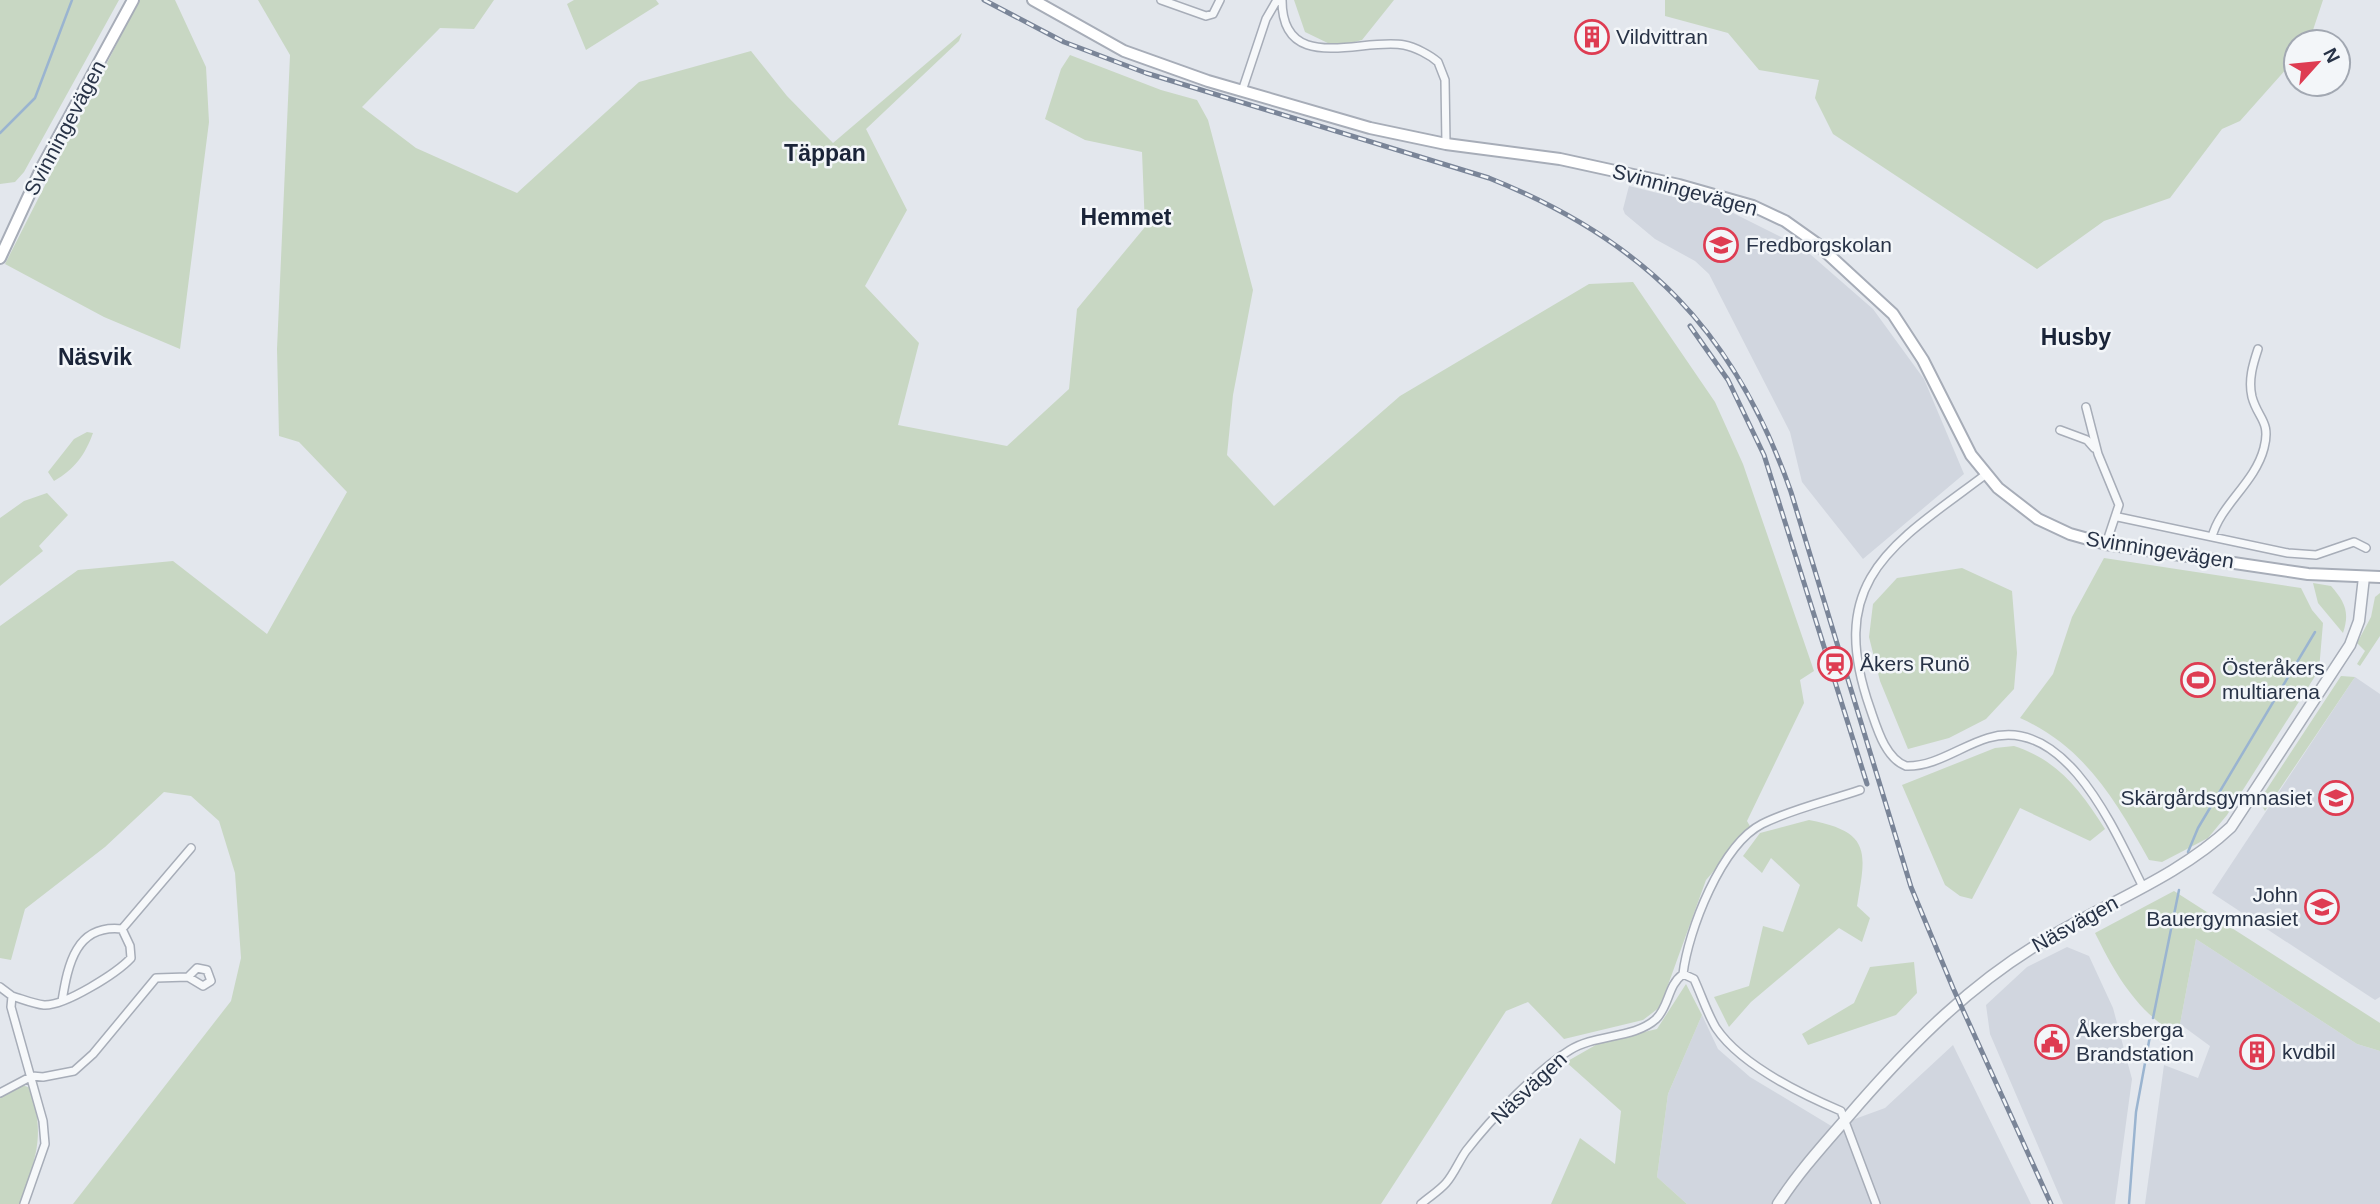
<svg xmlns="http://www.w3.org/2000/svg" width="2380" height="1204" font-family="Helvetica,sans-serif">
	<rect width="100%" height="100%" fill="#e3e7ed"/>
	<path fill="#d1d6df" d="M1629,186L1727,210L1803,248L1873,309L1924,379L1964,474L1863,559L1802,482L1790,432L1709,274L1695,261L1655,239L1625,214L1623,209Z
		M2355,677L2380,694V997L2375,1000L2212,893Z
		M2196,939L2357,1044L2380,1051V1204H2145L2164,1065L2198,1078L2210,1046L2180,1024Z
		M2067,947L2089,956L2113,1008L2132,1079L2115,1204H2063L1990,1034L1986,1005L2027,967Z
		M1702,1015L1718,1049L1750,1077L1833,1127L1885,1108L1953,1045L2031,1204H1687L1657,1177L1668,1094Z"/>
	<path fill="#c8d7c3" d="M0,0H119L24,172L15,182L0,184Z
		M139,0H175L206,67L209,122L180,349L104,317L5,264Z
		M258,0H494L474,29L440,28L362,107L416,148L517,193L639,82L751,51L787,96L833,143L962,33L959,41L866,129L907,210L865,286L919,343L898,425L1007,446L1069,389L1077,309L1145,227L1142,152L1085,140L1045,119L1061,69L1070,55L1161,90L1197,100L1208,120L1253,290L1233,395L1227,455L1274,506L1400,396L1589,284L1633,282L1715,402L1743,464L1814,671L1800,680L1804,703L1747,821L1751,828L1706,880L1660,1007L1643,1020L1564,1039L1528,1002L1506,1011L1381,1204H73L231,1001L241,958L235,873L219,821L191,796L164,792L105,847L25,909L11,960L0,958V626L78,570L173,561L267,634L347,492L299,442L279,436L277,349L290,55Z
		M574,0H656L659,4L586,50L567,4Z
		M1294,0H1394L1362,40L1336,47L1305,32Z
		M1665,0H2323L2309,42H2296V58L2240,121L2222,129L2170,198L2104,221L2037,269L1833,134L1815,98L1819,80L1759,70L1728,33L1665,16Z
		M87,432L93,433C85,455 75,469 54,481L48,472L74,439Z
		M47,493L68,515L39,546L43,551L0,586V518L24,501Z
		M2104,558L2301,588L2312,610L2323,623L2319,670L2227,815L2208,838L2162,862L2149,860C2116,801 2085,747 2020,718L2053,674L2072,617Z
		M1962,568L2012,591L2017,653L2014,689L1986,719L1949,738L1908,749L1880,681L1869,637L1873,604L1897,578Z
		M2313,583L2331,586C2345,602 2350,612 2343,633L2318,603Z
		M2380,593V636L2360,666L2357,664L2365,651L2357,643L2371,617L2375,597Z
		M2341,676L2355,677L2265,811L2259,801Z
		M2014,746C2058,760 2081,791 2105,829L2090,841L2020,808L1972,899L1960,896L1945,885L1902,785L1995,748Z
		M1809,820C1872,832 1866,852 1857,906L1870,918L1862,942L1839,928L1751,1002L1729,1027L1714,997L1749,986L1763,926L1783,932L1800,885L1771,858L1762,873L1743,856L1760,833Z
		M2174,891L2380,1023V1051L2357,1044L2196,939L2180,1024L2162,1025C2130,1000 2113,969 2095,933Z
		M1914,962L1917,993L1896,1015L1808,1045L1802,1034L1854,1003L1870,967Z
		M1686,984L1702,1015L1668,1094L1657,1177L1687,1204H1551L1580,1138L1615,1164L1621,1111L1566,1062L1601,1042L1657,1029Z
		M22,1085L31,1088C45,1139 36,1156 20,1204H0V1098Z"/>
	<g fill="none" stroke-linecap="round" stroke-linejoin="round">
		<path stroke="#9ab4d0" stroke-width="2.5" d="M0,133L35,98L72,0
			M2188,852L2198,828L2315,632
			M2153,1018L2179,890
			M2129,1204L2136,1112L2150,1036"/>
		<g stroke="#a7adb8" stroke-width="10">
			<path id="minor" d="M1161,0L1206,16L1213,14L1220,0
				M1282,0C1282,76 1362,37 1404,45C1415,47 1430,55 1438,62L1445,80L1446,144
				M1242,91L1266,19L1277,0
				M2086,407L2098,454L2119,505L2106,544
				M2060,430L2087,440L2094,448
				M1985,475C1893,544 1825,579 1870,708C1877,728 1885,758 1906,766C1935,767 1961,746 1988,738C2067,714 2116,834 2143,887
				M2118,517L2288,553L2316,555L2354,542L2366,548
				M2212,537C2220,505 2255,483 2264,448C2271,421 2258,419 2252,397C2248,380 2253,364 2258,349
				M122,929L191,848
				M1683,974L1694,979C1701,994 1707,1013 1716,1028C1741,1065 1801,1094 1841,1111L1876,1204
				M1683,974C1688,931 1721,845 1762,824C1792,809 1828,801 1860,790
				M0,987L12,996L11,1007L43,1121L45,1144L24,1204
				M12,996C22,999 34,1004 44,1005C65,1006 117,973 131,958L130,946L122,929C76,924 68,964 62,1001
				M0,1093L32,1076L43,1077L74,1071L93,1054L156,978L188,977L203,986L211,981L207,970L197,968L188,977
				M1421,1204C1429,1197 1439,1191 1446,1183C1454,1174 1459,1161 1466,1151C1491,1119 1536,1071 1570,1050C1595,1034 1634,1039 1656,1019C1670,1005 1667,986 1683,974"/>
		</g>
		<g stroke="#a7adb8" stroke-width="13">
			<path id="tertiary" d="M1778,1204C1802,1167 1830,1138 1858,1105C1914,1041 1972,983 2045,940C2106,903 2178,877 2231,827L2350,645L2359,621L2364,577"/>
		</g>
		<g stroke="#a7adb8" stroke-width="14">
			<path id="secondary" d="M1033,0L1124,51L1208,81L1370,128L1446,144L1560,159L1679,185L1753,206L1785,221L1816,243L1893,314L1923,360L1971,455L1998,488L2038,519L2070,534L2106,544L2308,574L2380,577
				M0,258L42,167L133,0"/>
		</g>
		<use href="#minor" stroke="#f6f8fa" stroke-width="7"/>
		<use href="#tertiary" stroke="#f6f8fa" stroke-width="10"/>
		<use href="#secondary" stroke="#fff" stroke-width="10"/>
		<g stroke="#7a8598" stroke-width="5">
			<path id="rail" d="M984,0L1064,42L1146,73L1489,178C1646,241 1735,332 1791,492L1911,887L1953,988L2051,1204
				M1690,326L1728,380L1764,455L1867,784"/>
		</g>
		<use href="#rail" stroke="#f3f6f9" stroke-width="2.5" stroke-dasharray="8" stroke-linecap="butt"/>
	</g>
	<defs>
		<g id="building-ring" transform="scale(1.75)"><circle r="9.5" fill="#f3f6f9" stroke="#de3c52" stroke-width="1.5"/><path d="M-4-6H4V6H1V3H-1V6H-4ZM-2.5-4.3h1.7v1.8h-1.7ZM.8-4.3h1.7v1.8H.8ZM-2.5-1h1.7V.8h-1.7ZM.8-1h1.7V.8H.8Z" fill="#de3c52"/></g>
		<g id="school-ring" transform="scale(1.75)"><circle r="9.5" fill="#f3f6f9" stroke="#de3c52" stroke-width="1.5"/><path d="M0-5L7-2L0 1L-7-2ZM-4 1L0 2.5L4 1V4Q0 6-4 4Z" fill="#de3c52"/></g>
		<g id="station-ring" transform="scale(1.75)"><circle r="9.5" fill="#f3f6f9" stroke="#de3c52" stroke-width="1.5"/><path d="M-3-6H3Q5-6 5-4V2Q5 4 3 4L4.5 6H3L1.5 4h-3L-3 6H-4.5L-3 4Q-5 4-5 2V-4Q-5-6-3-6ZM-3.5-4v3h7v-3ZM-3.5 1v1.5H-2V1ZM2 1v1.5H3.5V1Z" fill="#de3c52"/></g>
		<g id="stadium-ring" transform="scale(1.75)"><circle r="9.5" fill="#f3f6f9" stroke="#de3c52" stroke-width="1.5"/><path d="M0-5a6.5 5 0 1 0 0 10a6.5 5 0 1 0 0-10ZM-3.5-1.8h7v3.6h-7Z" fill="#de3c52"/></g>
		<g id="civic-ring" transform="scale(1.75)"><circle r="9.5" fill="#f3f6f9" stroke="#de3c52" stroke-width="1.5"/><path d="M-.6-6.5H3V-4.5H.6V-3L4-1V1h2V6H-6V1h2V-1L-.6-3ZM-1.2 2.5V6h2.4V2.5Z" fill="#de3c52"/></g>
	</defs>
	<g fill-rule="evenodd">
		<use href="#building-ring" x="1592" y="37"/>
		<use href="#school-ring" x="1721" y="245"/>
		<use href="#station-ring" x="1835" y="664"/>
		<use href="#stadium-ring" x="2198" y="680"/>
		<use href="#school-ring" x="2336" y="798"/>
		<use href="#school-ring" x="2322" y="907"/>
		<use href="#civic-ring" x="2052" y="1042"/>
		<use href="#building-ring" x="2257" y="1052"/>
	</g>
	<g text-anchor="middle" stroke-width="5" stroke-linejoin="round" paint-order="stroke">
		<g font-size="21" fill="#283347" stroke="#f3f6f9" text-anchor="start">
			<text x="1616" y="44">Vildvittran</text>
			<text x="1746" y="252">Fredborgskolan</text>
			<text x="1860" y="671">Åkers Runö</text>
			<text x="2222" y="675">Österåkers<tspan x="2222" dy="24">multiarena</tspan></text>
			<text x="2312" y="805" text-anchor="end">Skärgårdsgymnasiet</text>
			<text x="2298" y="902" text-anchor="end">John<tspan x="2298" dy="24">Bauergymnasiet</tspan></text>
			<text x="2076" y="1037">Åkersberga<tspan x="2076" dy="24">Brandstation</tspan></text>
			<text x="2282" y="1059">kvdbil</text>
		</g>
		<g font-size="21" fill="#283347" stroke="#f3f6f9">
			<text transform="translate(65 128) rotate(-62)" y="7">Svinningevägen</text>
			<text transform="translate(1685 190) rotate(15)" y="7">Svinningevägen</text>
			<text transform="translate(2160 550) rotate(9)" y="7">Svinningevägen</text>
			<text transform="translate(2075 924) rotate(-29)" y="7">Näsvägen</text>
			<text transform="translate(1529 1088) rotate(-43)" y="7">Näsvägen</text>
		</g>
		<g font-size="23" font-weight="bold" fill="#1a2438" stroke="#f3f6f9">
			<text x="825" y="161">Täppan</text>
			<text x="1126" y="225">Hemmet</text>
			<text x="2076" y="345">Husby</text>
			<text x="95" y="365">Näsvik</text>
		</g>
	</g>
	<g transform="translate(2317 63) rotate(63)"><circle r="33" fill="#f3f6f9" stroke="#a2a8b2" stroke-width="2"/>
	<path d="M0-5L12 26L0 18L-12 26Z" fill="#de3c52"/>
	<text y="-10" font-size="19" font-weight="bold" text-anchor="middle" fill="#283347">N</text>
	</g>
</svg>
